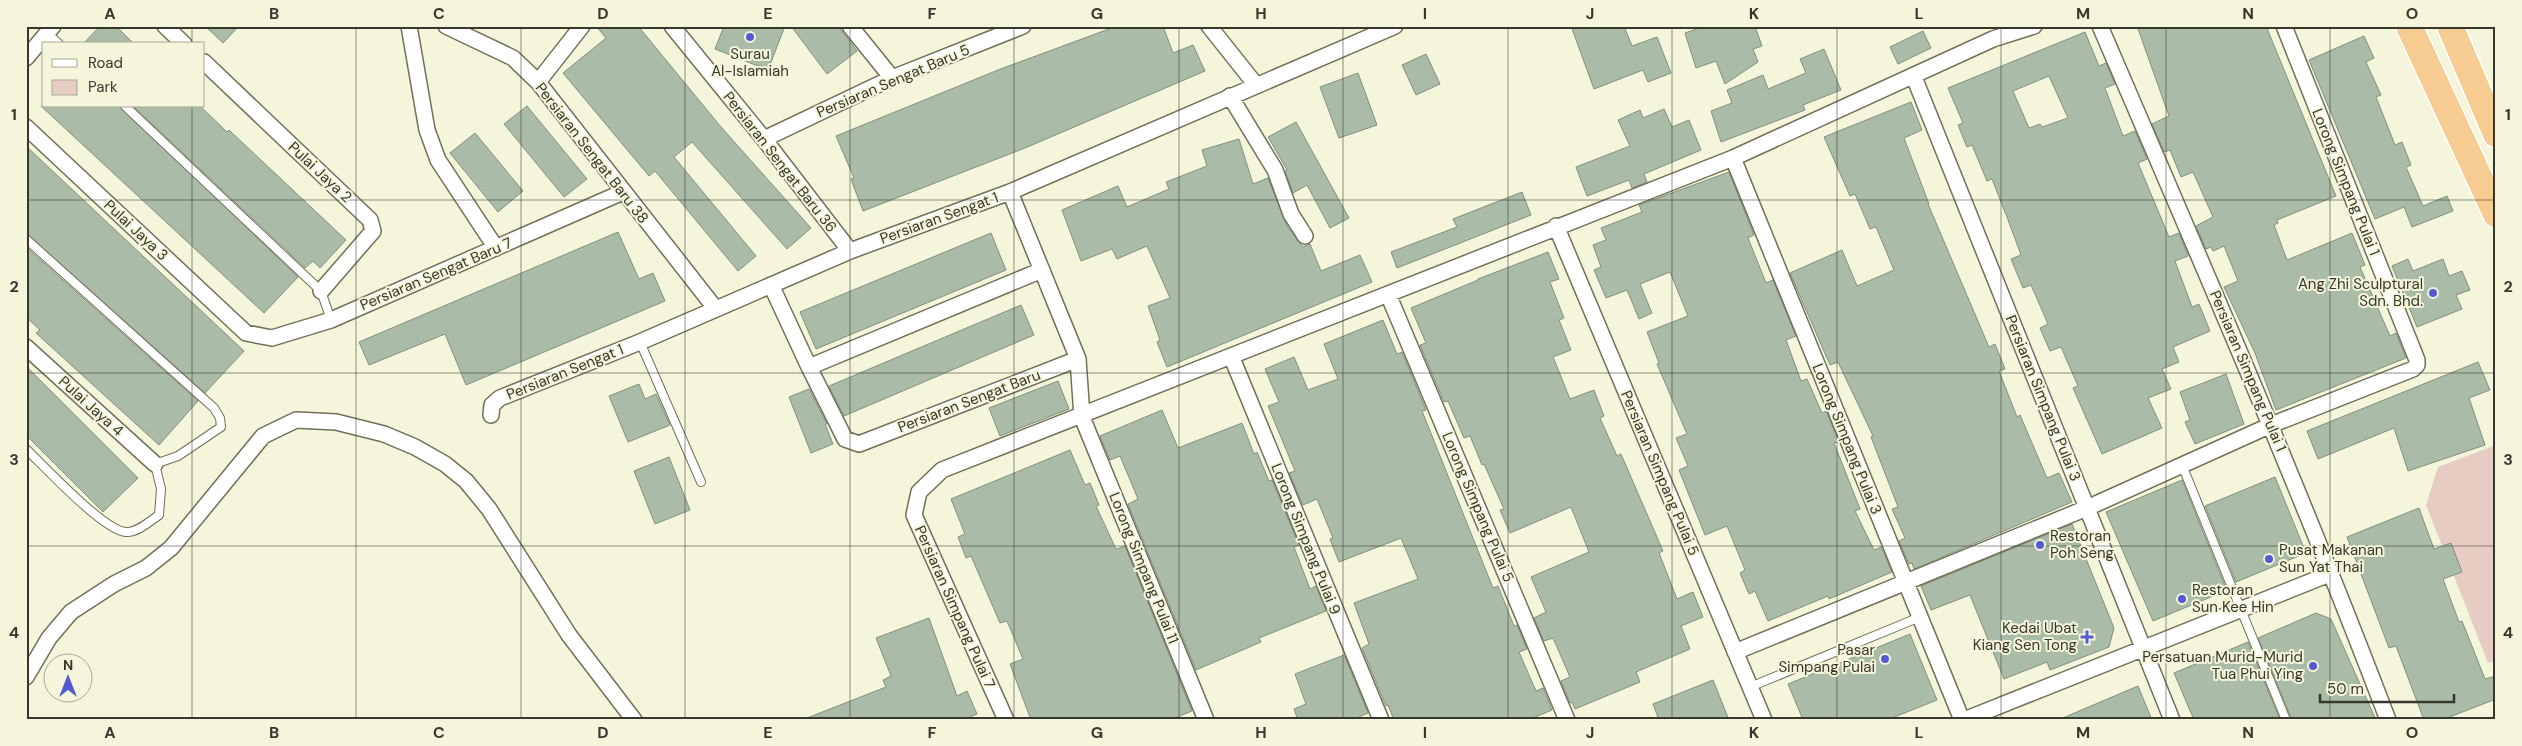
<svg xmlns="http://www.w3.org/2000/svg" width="2522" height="746" font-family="'DM Sans',sans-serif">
	<rect width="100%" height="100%" fill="#f4f5da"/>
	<path fill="#e6ccc3" d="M2496,445V660L2488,663L2426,505L2438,467Z"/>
	<path fill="#aabca7" stroke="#80917e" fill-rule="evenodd" d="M100,26H116L134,44H83Z
		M205,26H239L223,43Z
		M596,26H638L721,127L811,228L787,249L692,142L674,157L756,256L738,271L655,171L649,176L563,73L606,38Z
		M724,26H785L768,70L715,49Z
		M791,26H838L857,51L827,74Z
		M1117,26H1163L1173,53L1193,45L1205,71L1025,148L863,211L851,179L854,178L836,136L998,70Z
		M1571,26H1624L1632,46L1657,37L1671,73L1648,82L1643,70L1594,89Z
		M1705,26H1755L1762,46L1753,49L1758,62L1725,84L1716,61L1696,68L1685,33Z
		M2137,26H2266L2336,196L2277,220L2278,223L2274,225L2287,260L2352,233L2365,265L2360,267L2390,336L2396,333L2406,358L2276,410L2255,353L2224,287L2238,281L2224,246L2213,251L2211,247L2206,249L2196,226L2213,217L2193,172L2181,177L2170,150L2164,152L2152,124L2169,116Z
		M1923,31L1931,48L1898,64L1890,47Z
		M2085,32L2099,66L2106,63L2115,84L2105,88L2123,136L2135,131L2147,159L2138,163L2169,237L2179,233L2188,256L2175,261L2192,307L2199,304L2210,331L2173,347L2179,362L2162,369L2171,389L2148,398L2162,428L2102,454L2073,388L2078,386L2061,347L2050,351L2040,328L2048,324L2031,285L2023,288L2011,259L2021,255L2007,217L1992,179L1987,181L1972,145L1967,147L1958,125L1963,123L1948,88ZM2049,76L2068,118L2042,127L2040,124L2029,128L2013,91Z
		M2364,36L2374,58L2366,62L2381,95L2376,97L2395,145L2402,142L2411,165L2406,167L2423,206L2447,196L2453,211L2412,227L2404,207L2375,219L2309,60Z
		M1824,49L1841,90L1803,105L1805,110L1721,142L1711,111L1732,103L1727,90L1763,75L1768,89L1806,73L1800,59Z
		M1426,54L1440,84L1416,95L1402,65Z
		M1358,73L1377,125L1339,138L1320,87Z
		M1911,102L1922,130L1904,138L1929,204H1928L1989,347L1995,344L2005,369L1999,371L2017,417L2020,415L2047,478L2059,473L2072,502L1914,569L1912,563L1909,564L1899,541L1905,538L1892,509L1898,507L1871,437L1873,436L1838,362L1830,365L1790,273L1842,250L1857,286L1894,270L1876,227L1870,229L1855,194L1850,196L1824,137Z
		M41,106H120L298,277L264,313Z
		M133,106H200L227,132L229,130L346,240L320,268L313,261L305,268Z
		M527,106L587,179L564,197L504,124Z
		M1664,109L1672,127L1689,120L1701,150L1644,174L1647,182L1632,188L1629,180L1587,196L1576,167L1630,146L1618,120L1640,110L1643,118Z
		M1296,122L1349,218L1330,228L1307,185L1293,193L1285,171L1287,170L1268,137Z
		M475,133L523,191L498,212L450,153Z
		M1239,139L1253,184L1268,178L1287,226L1303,247L1310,244L1321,271L1360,255L1372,282L1167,367L1157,342L1160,340L1148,306L1170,298L1147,246L1117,259L1112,249L1081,261L1062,210L1118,186L1127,207L1169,189L1166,182L1207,166L1202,150Z
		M26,146L244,351L205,393L26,233Z
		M1729,172L1754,235L1748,238L1766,283L1773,280L1796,336L1786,340L1801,381L1807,379L1822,413L1826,411L1839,442L1834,443L1860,509L1855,511L1874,550L1881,547L1892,572L1829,599L1828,596L1768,621L1755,591L1749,594L1740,573L1745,570L1727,526L1705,535L1679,470L1688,466L1676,438L1687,434L1657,364L1659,363L1647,332L1688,316L1670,272L1640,284L1652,313L1639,319L1627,290L1606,298L1594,270L1601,267L1593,245L1606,240L1601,228L1642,212L1639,205Z
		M1522,192L1531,215L1397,268L1391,252L1457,227L1453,219Z
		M618,232L639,279L653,273L665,301L466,385L445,334L369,365L359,342Z
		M991,233L1006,270L816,349L800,312Z
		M26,247L198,401L159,445L36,333L40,330L26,317Z
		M1548,252L1559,279L1550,282L1564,318L1559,320L1571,350L1553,357L1570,399L1594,390L1604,416L1600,418L1617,456L1621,454L1663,551L1659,553L1677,599L1693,592L1703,617L1681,626L1690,649L1636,672L1640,682L1575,709L1572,702L1570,703L1561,681L1570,677L1553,638L1544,641L1534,618L1546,612L1531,577L1589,552L1571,507L1510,533L1500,510L1504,509L1484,464L1482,465L1470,436L1464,438L1448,401L1444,402L1420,345L1426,343L1411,308L1478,280V279Z
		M2408,259L2413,271L2443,259L2449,276L2462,271L2470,290L2456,295L2462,309L2417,327L2392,266Z
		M1021,305L1034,335L844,416L829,386Z
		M1383,320L1397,354L1402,352L1426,410L1422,411L1493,588L1498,586L1514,626L1517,625L1527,649L1519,652L1536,691L1543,688L1552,710L1528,720H1394L1388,705L1386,706L1362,648L1369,644L1354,603L1418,579L1401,538L1339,562L1330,539L1333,538L1317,499L1303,505L1289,473L1295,471L1268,406L1279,402L1265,369L1294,357L1308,390L1338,379L1324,344Z
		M2478,362L2490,390L2469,398L2485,445L2408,471L2394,428L2318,459L2307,431Z
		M26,366L138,478L103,512L26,435Z
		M2226,374L2244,424L2195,444L2185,422L2190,420L2180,392Z
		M1058,381L1069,409L1000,436L989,408Z
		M639,384L645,399L656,394L670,425L628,442L609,396Z
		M809,389L827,424H825L833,444L811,453L789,397Z
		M1162,410L1178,448L1242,423L1254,454L1257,452L1269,481L1272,480L1299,545L1294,547L1310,589L1316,586L1326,611L1259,638L1261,642L1196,670L1128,504L1138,499L1120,456L1110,460L1100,436Z
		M1070,450L1085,485L1090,483L1099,505L1096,506L1116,549L1125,546L1192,711L1170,720H1031L1010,664L1023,659L1007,621L1000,623L971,556L966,558L958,537L965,534L951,499Z
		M669,457L690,510L655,524L634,471Z
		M2275,477L2306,553L2236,582L2205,506Z
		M2182,480L2225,586L2216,590L2218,594L2153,621L2106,512Z
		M2419,508L2434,549L2451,543L2462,572L2443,579L2459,622L2462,621L2485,679L2496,676V699L2442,720H2424L2396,646L2389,648L2347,537Z
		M2072,524L2114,628L2109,647L2050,670L2047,662L2004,679L1970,595L1931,610L1921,586Z
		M2316,613L2331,619L2376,720H2292L2258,638Z
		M929,618L957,696L967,691L977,714L963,720H802L886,687L883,680L891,676L876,638Z
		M1910,634L1937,700L1887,720H1803L1788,684Z
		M2248,642L2280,720H2194L2174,673Z
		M1344,655L1368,713L1352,720H1298L1294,709L1306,704L1295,674Z
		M1713,680L1729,720H1659L1653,704Z
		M2138,686L2152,720H2058Z"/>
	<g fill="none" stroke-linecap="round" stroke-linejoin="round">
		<g stroke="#71715a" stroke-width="10">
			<path id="service" d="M47,33L59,44
				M125,106L321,291L331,320
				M26,239L214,408L220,418L221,427L178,456L155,464L161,489L159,515C150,521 137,533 126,532C104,531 44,466 26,449
				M640,342L701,482
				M2182,465L2286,720
				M1750,687L1920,617"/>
		</g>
		<g stroke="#71715a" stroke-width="18">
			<path id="minor" d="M165,26L184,44
				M409,26L427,130L438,160L496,248
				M446,26L513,58L538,82L715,308
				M672,26L764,139L850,251
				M850,26L892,78
				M1209,26L1256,85
				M2100,26C2199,256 2299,486 2388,720
				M26,58L53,26
				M204,62L370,220L373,231L321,291
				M1914,77L2172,720
				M538,82L582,26
				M1230,96L1275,170L1291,214L1305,236
				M26,127L246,333L272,338L331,320L623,192
				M764,139L892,78L1023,26
				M1733,158L1962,720
				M1010,192L1078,359L1082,417L1206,720
				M1556,226L1764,720
				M771,285L809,367L845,439L859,444L1078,359
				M1388,294L1567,720
				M26,347L155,464
				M1232,358L1381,720
				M809,367L1042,270
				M491,415L492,405L500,398L640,342L850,251L1010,192L1395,26
				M1735,652L2087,508L2271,425L2413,369L2417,365V360L2284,26
				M26,677L49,638L71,612L114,584L146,568L171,548L263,436L296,420L336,422L384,434L415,447L445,464L466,481L489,509L569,635L634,720
				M1006,720L914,515L919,492L942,470L1733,158L1993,39L2034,26
				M1964,720L2332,573"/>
		</g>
		<g stroke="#fff" stroke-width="29">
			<path id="trunk" d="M2409,26L2496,214
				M2450,26L2496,134"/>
		</g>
		<use href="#service" stroke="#fff" stroke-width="8"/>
		<use href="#minor" stroke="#fff" stroke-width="15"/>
		<use href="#trunk" stroke="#f6cc93" stroke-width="26"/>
	</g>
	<path fill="none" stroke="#37372d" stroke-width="1" stroke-opacity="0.55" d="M192,26V44M356,26V720M521,26V720M685,26V720M850,26V720M1014,26V720M1179,26V720M1343,26V720M1508,26V720M1672,26V720M1837,26V720M2001,26V720M2166,26V720M2330,26V720M192,106V720M26,200H2496M26,373H2496M26,546H2496"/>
	<g fill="#545bd2" stroke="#f4f5da" stroke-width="2">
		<circle cx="750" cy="37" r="5"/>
		<circle cx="2433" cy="293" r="5"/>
		<circle cx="2040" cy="545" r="5"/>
		<circle cx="2269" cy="559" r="5"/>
		<circle cx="2182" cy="599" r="5"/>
		<path d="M2084.5 629.5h5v5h5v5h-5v5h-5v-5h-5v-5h5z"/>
		<circle cx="1885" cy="659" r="5"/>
		<circle cx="2313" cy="666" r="5"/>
	</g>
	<g text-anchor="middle" stroke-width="4" stroke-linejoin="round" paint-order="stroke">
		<g font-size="15" fill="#37372d" stroke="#f4f5da" text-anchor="end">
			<text x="750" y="59" text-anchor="middle">Surau<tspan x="750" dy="17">Al-Islamiah</tspan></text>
			<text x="2423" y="289">Ang Zhi Sculptural<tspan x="2423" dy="17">Sdn. Bhd.</tspan></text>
			<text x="2050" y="541" text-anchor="start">Restoran<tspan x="2050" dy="17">Poh Seng</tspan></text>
			<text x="2279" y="555" text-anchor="start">Pusat Makanan<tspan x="2279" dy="17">Sun Yat Thai</tspan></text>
			<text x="2192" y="595" text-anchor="start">Restoran<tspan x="2192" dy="17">Sun Kee Hin</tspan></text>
			<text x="2077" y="633">Kedai Ubat<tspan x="2077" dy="17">Kiang Sen Tong</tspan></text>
			<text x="1875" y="655">Pasar<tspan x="1875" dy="17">Simpang Pulai</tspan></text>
			<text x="2303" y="662">Persatuan Murid-Murid<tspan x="2303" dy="17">Tua Phui Ying</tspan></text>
		</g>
		<g font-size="15" fill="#37372d" stroke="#f4f5da">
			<text transform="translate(893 81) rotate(-23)" y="5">Persiaran Sengat Baru 5</text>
			<text transform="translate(592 153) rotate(52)" y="5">Persiaran Sengat Baru 38</text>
			<text transform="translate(780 162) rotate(52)" y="5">Persiaran Sengat Baru 36</text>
			<text transform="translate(320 172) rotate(43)" y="5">Pulai Jaya 2</text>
			<text transform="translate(2346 182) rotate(68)" y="5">Lorong Simpang Pulai 1</text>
			<text transform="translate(939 218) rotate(-20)" y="5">Persiaran Sengat 1</text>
			<text transform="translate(136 230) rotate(43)" y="5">Pulai Jaya 3</text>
			<text transform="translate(436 274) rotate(-23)" y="5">Persiaran Sengat Baru 7</text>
			<text transform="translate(2248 371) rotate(67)" y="5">Persiaran Simpang Pulai 1</text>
			<text transform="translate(565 372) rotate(-22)" y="5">Persiaran Sengat 1</text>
			<text transform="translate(2043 398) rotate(68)" y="5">Persiaran Simpang Pulai 3</text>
			<text transform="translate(969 401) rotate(-21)" y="5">Persiaran Sengat Baru</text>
			<text transform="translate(91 406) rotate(42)" y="5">Pulai Jaya 4</text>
			<text transform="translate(1847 439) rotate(68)" y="5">Lorong Simpang Pulai 3</text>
			<text transform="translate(1660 473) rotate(67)" y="5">Persiaran Simpang Pulai 5</text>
			<text transform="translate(1478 507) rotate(67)" y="5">Lorong Simpang Pulai 5</text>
			<text transform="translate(1306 539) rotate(68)" y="5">Lorong Simpang Pulai 9</text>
			<text transform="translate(1144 568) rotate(68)" y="5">Lorong Simpang Pulai 11</text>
			<text transform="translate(955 607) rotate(66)" y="5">Persiaran Simpang Pulai 7</text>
		</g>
	</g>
	<rect width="2522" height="746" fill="none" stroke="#f4f5da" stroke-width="55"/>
	<rect x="42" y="42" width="162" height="65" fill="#f4f5da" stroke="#a8a995"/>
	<rect x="52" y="59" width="25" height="8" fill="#ffffff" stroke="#a8a995"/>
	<text x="88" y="68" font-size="15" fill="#37372d">Road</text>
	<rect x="52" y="80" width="25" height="15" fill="#e6ccc3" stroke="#a8a995"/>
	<text x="88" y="92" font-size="15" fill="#37372d">Park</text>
	<g transform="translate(68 678)"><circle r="24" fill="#f4f5da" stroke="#a8a995"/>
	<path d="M0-4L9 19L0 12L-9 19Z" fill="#545bd2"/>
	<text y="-8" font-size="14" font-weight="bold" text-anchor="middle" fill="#37372d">N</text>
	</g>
	<path d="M2320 694v8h134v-8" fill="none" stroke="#37372d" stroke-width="2.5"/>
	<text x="2327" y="694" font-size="15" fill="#37372d" stroke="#f4f5da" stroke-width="4" paint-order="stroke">50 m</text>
	<rect x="28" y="28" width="2466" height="690" fill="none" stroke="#37372d" stroke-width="2"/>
	<g font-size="16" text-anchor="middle" font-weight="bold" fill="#37372d">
		<text x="110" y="19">A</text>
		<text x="274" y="19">B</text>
		<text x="439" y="19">C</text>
		<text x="603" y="19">D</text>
		<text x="768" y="19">E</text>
		<text x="932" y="19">F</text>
		<text x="1097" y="19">G</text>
		<text x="1261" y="19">H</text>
		<text x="1425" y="19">I</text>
		<text x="1590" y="19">J</text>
		<text x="1754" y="19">K</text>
		<text x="1919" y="19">L</text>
		<text x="2083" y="19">M</text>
		<text x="2248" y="19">N</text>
		<text x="2412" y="19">O</text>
		<text x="14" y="120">1</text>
		<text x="2508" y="120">1</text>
		<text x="14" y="292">2</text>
		<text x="2508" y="292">2</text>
		<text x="14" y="465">3</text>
		<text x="2508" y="465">3</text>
		<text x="14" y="638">4</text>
		<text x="2508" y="638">4</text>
		<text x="110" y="738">A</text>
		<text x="274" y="738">B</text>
		<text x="439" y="738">C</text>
		<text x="603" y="738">D</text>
		<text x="768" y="738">E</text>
		<text x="932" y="738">F</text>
		<text x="1097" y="738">G</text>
		<text x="1261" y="738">H</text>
		<text x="1425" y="738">I</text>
		<text x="1590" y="738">J</text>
		<text x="1754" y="738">K</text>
		<text x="1919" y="738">L</text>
		<text x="2083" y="738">M</text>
		<text x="2248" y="738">N</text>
		<text x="2412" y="738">O</text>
	</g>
</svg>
